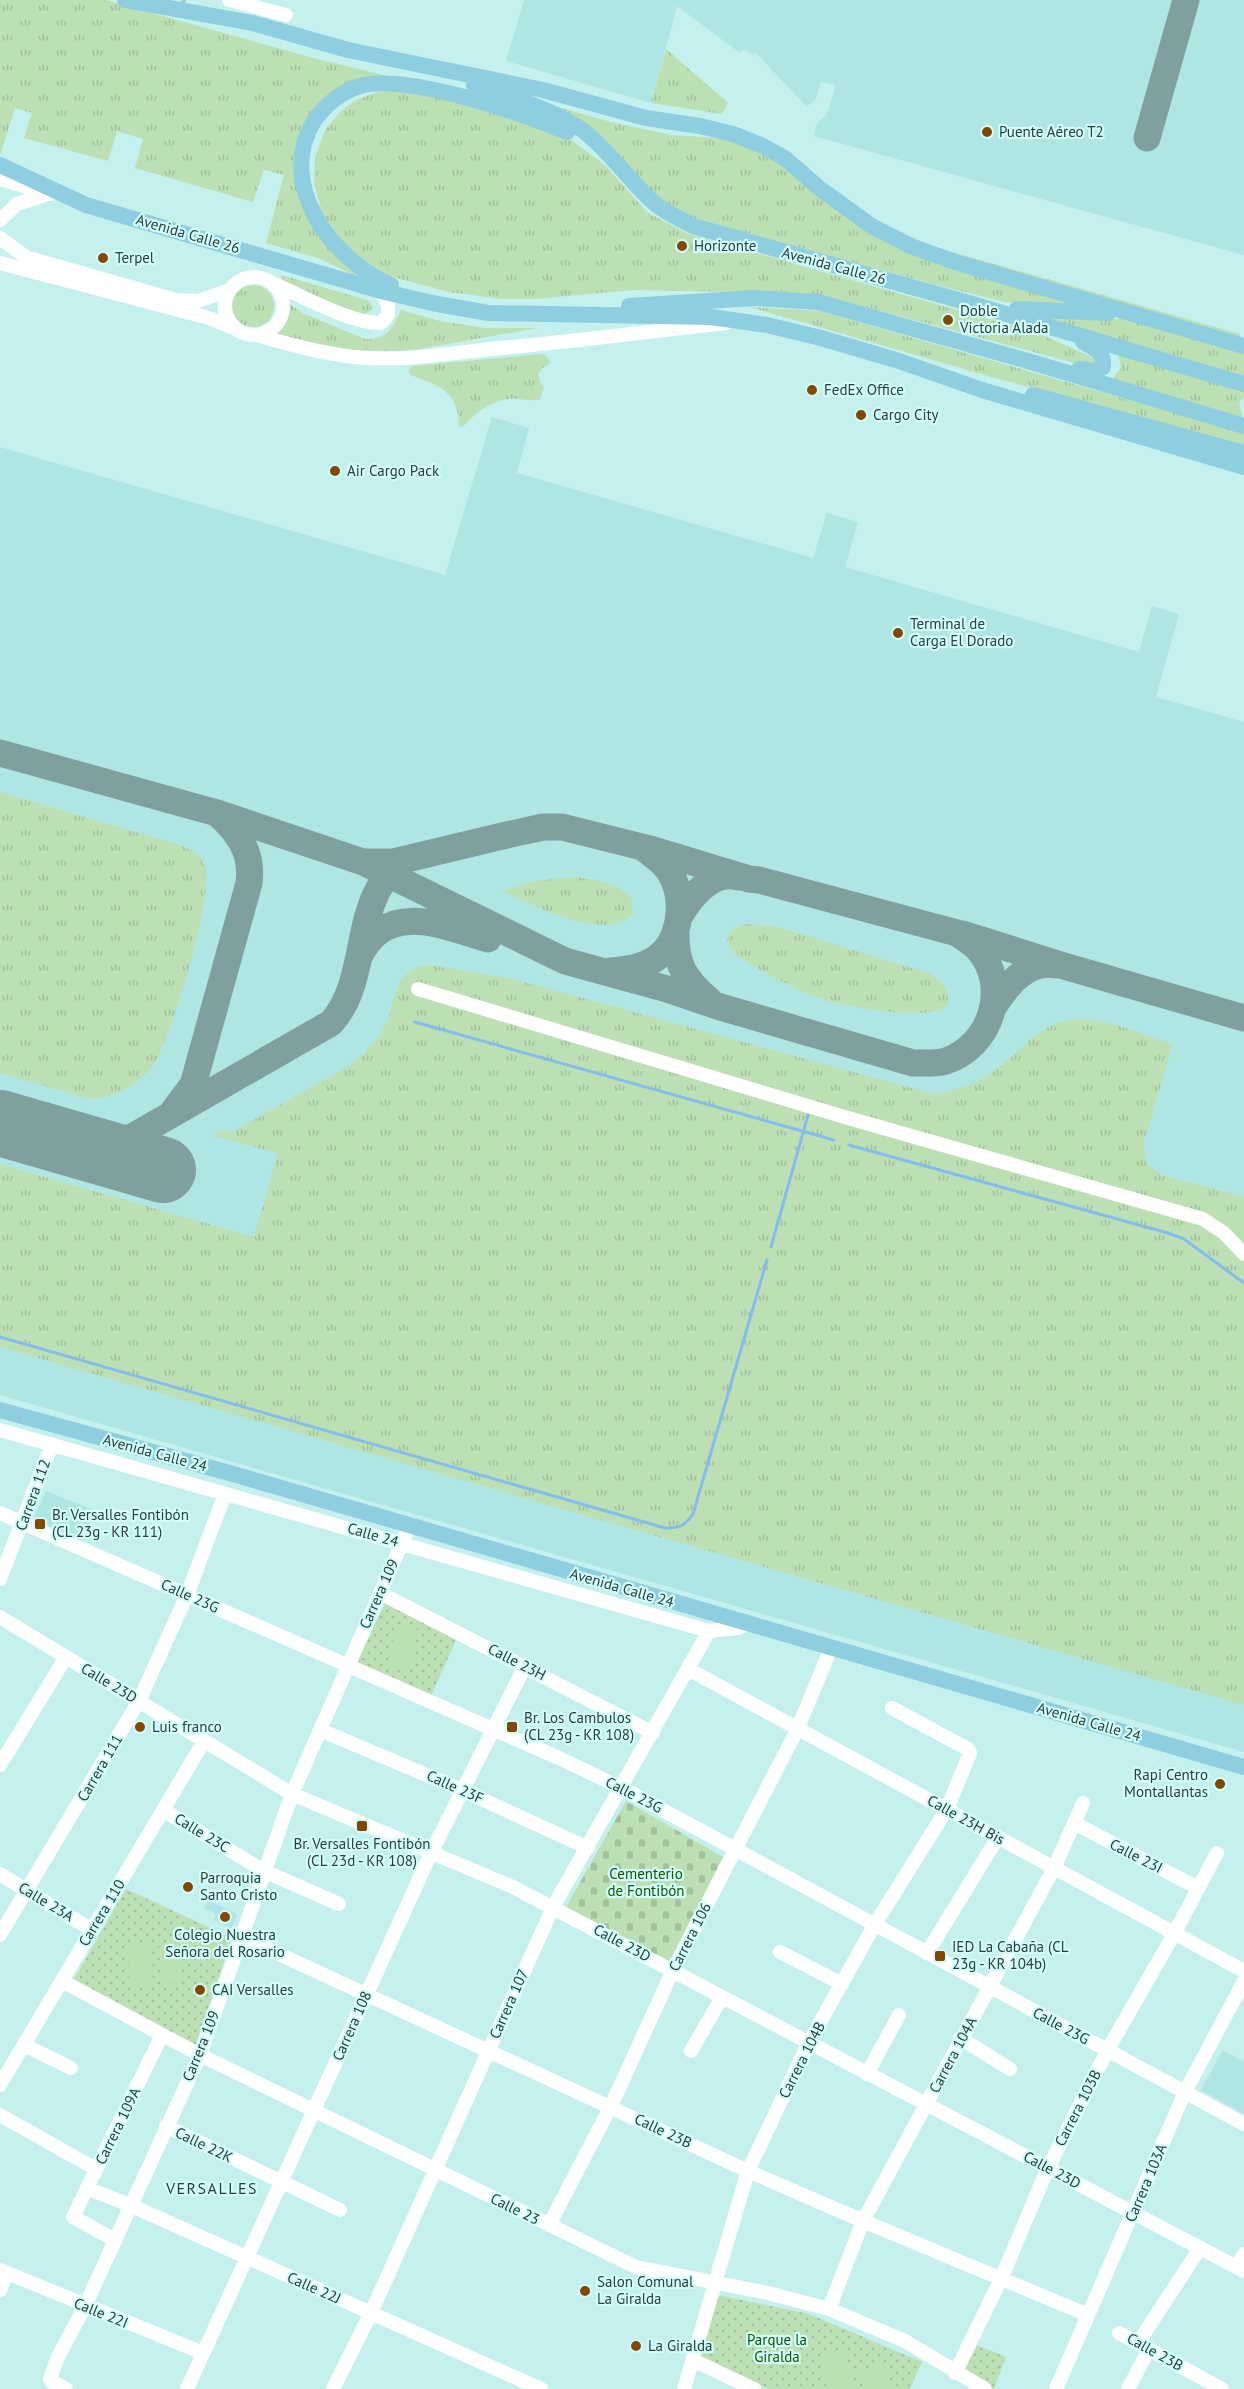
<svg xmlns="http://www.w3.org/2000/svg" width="1244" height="2389" font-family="'PT Sans',sans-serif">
	<defs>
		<pattern id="grass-tufts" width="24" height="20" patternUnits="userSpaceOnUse" patternTransform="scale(1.5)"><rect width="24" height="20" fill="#bcdfb4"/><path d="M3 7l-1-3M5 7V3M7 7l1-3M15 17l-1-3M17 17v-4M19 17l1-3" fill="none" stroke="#a2c09c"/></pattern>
		<pattern id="cemetery-stones" width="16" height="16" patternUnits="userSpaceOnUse" patternTransform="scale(1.5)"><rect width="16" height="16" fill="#bcdfb4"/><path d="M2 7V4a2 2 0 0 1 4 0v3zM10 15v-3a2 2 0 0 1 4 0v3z" fill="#a2c09c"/></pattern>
		<pattern id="park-dots" width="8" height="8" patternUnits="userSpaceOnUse" patternTransform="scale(1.5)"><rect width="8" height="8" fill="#bcdfb4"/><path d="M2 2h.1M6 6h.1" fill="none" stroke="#a2c09c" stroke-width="1.8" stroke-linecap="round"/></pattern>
	</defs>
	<rect width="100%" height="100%" fill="#c4f0ee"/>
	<path fill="#afe5e3" d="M524,0H1244V255L814,136L816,125L827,113L836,85L821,82L816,98L807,107L755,52L752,55L743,49L740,53L677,6L651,103L506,61Z
		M492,417L529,428L517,473L813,558L827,513L858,522L845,567L1135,651L1139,652L1152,606L1179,614L1156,697L1244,722V1752L0,1395V447L445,575Z
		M46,1491L96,1511L81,1545L31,1524Z
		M208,1900L237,1914L231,1929L214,1920L216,1914L204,1908Z
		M1223,2050L1244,2062V2114L1201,2090Z"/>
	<path fill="url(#grass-tufts)" d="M0,0H106L317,59L388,76L320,105L297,188L379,288L321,259L266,243L284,175L264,170L253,202L135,168L143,139L117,131L108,161L24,138L32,113L15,108L0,155Z
		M666,49L728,103L722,114L651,103Z
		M413,90L564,135L605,165L647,212L686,233L1035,332L1088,355L1096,361L1094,366L1082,365L817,294L633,290L534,299H503L448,292L379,273L341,242L323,215L314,184L315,158L325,130L341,111L356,100L377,92Z
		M558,107L611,122L671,135L721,138L759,150L791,172L856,224L1086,307L1005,302L948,288L692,219L672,210Z
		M850,203L892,229L935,247L1240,334L1239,339L934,251L892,233Z
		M281,275L367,300L372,305L371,310L364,315L306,294L281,279Z
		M232 306a21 21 0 1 1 42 0a21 21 0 1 1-42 0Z
		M290,304L302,313L365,339C387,340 393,328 401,310L440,321L484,328H537L419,349L395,351L348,350L274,336L285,324Z
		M749,307L820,311L1244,433V446L1002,380Z
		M1041,317L1128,319L1244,351V377Z
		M543,354L548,358L550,363L540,370L538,375L541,384L544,386L540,399C533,402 525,399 517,399C495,397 477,411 463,427L459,426C459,391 438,385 410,375L408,371L412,366Z
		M1118,354L1244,390V397L1239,403L1243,419L1111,380L1121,368Z
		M0,792L180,845C192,850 203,855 206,869C212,900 171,1043 151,1068C139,1084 111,1099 91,1099L0,1073Z
		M574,877C595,880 616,882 631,898L633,913C610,945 529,903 502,891L534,881Z
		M746,924L774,926L929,973C941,981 952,990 947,1006C926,1022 841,1006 816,997C796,989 755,969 738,956C732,953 730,947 727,941C730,929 735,927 746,924Z
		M429,965L509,978L934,1094C956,1090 976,1085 994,1071C1029,1046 1042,1014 1093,1020C1116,1023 1150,1037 1173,1044L1144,1142L1146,1162L1161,1175L1244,1197V1705L0,1347V1164L254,1237L278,1153L214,1136L219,1130L232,1132L350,1065C365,1053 379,1040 387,1021C397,996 394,968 429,965Z"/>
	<path fill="url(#cemetery-stones)" d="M626,1801L723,1857L672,1963L566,1907Z"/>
	<path fill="url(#park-dots)" d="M386,1601L457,1638L431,1696L357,1663Z
		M126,1889L232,1938L195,2047L73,1981Z
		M717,2295L809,2314L922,2362L910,2389H769L698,2358Z
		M977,2345L1006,2357L994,2389L964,2372Z"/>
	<path fill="#bcdfb4" d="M394,1624L417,1625L415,1668L391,1666Z
		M180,1943L182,1983L161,1984L159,1944Z
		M128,1944H152L153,1984L129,1985Z
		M842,2349L857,2389H829L818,2357Z
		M883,2363L892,2389H865L859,2372Z"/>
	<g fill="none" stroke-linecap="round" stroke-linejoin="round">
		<path stroke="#83bcee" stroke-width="3" d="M415,1022L834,1140
			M849,1145L1168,1233L1184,1239L1244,1283
			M771,1247L808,1115
			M0,1337L665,1528C679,1528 685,1526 693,1514L767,1260"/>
		<path stroke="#80a09f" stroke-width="27" d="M1147,138L1186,0
			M0,753L217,813L363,862L565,961L667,989L717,1006L913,1063C924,1063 936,1064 946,1061C991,1046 1010,987 979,950C973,943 964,938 957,933L759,880L749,879L650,849L562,827H543L498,837L394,862H363
			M679,917C691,896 712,870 738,877
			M676,929C675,963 683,978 709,1000
			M963,934L1064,966L1244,1018
			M360,955C388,900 444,926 488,939
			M610,971C626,970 641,968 655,959C682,941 686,897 669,871C663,862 654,856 645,849
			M994,1006C1007,985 1028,960 1056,965
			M174,1110L193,1085L249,883C253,853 239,833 218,814
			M78,1146L98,1148L120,1144L331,1023C364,987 356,929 379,888C384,879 394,870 401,863"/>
		<path stroke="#80a09f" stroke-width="66" d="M0,1123L163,1170"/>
		<path stroke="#a5ccca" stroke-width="14" stroke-dasharray="14 7" stroke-linecap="butt" d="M181,0L186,1"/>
		<path stroke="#fff" stroke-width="14" d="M229,0L286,15
			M0,179L50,194
			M0,220L17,204L47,194
			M0,238L26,257L176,300L198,301L229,290
			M0,263L209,318L236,329
			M225 306a29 29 0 1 1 58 0a29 29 0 1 1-58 0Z
			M275,284C301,296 353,324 381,323L388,315V305L381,291
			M256,335C288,344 320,353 354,357C398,362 445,354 490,349C569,342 647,332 726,323
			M418,989L848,1118L1203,1219L1224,1233L1244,1254
			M0,1430L709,1631L738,1628L747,1624
			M0,1513L561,1759L622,1788L1244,2124
			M0,1579L52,1444
			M380,1593L653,1733
			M0,1617L292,1794L513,1887L1244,2271
			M688,1669L1244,1971
			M320,1730L462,1790L588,1848
			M0,1765L66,1657
			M163,1810L264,1871L339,1904
			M1074,1823L1198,1888
			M0,1874L92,1930
			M0,1935L139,1701L187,1595L225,1494
			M242,1937L748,2171L863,2221L1088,2315
			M780,1952L842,1984
			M927,1953L998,1837
			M62,1981L200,2055L636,2267L768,2293L829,2309L905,2341L985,2389
			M960,2038L1010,2069
			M24,2045L71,2068
			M691,2051L722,1997
			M867,2074L899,2015
			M0,2085L204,1741
			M0,2115L96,2169
			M166,2126L340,2210
			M87,2188L132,2206L541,2389
			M549,2225L611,2106L673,1970L797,1730L831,1648
			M115,2240L73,2217L162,2035
			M1237,2267L1244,2254
			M0,2270L203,2353
			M0,2290L7,2273
			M829,2309L863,2221L1054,1868L1083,1803
			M1119,2333L1222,2389
			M1138,2343L1200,2248
			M693,2360L754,2389
			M955,2373L1001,2279L1048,2168L1107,2051L1174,1934L1217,1853
			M66,2389L51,2381L50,2379L57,2359L85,2306L200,2055L292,1794L409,1527
			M187,2389L431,1853L525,1666
			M333,2389L371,2313L553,1907L709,1631
			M684,2389L748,2171L809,2042L875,1924L947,1809L970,1753L968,1749L892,1708
			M1056,2389L1185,2092L1244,1981
			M1128,2389L1149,2349"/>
		<path stroke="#8fcee0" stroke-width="16" d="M125,0L252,23L348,50L543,90L646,118L700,126L733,134L763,146L786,159L819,188L873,227L913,247L958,263L1244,346
			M474,85C510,98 553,108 585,132C610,152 629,180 653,202C665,212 679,219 693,226L962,301L1244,384
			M0,165L86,205L381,291L432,303L488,313L711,317L767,325L821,338L899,361L982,390L1244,467
			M391,285C332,260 275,184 314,121C325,105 342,91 360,86C407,73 521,113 567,132
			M629,306L755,298L818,302L1028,361L1244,426
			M1017,309L1108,313
			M1079,369L1096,371L1103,367C1105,353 1094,348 1083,342
			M1033,395L1244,453
			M0,1410L233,1474L1244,1767"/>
	</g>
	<g fill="#834700" stroke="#d1fefb" stroke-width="2">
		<circle cx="987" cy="132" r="6"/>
		<circle cx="682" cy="246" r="6"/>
		<circle cx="103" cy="258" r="6"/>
		<circle cx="948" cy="320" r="6"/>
		<circle cx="812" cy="390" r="6"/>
		<circle cx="861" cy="415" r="6"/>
		<circle cx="335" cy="471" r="6"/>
		<circle cx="898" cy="633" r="6"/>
		<rect x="34" y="1518" width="12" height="12" rx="3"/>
		<circle cx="140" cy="1727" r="6"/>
		<rect x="506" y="1721" width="12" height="12" rx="3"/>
		<circle cx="1220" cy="1784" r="6"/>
		<rect x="356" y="1820" width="12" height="12" rx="3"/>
		<circle cx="188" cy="1887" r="6"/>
		<circle cx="225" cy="1917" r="6"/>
		<rect x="934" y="1950" width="12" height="12" rx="3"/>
		<circle cx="200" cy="1990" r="6"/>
		<circle cx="585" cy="2291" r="6"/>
		<circle cx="636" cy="2346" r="6"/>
	</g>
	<g text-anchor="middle" stroke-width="4.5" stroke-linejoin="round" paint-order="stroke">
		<g font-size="15" fill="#2b3d3c" stroke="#d1fefb" text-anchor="start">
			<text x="999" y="137">Puente Aéreo T2</text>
			<text x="694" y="251">Horizonte</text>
			<text x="115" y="263">Terpel</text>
			<text x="960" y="316">Doble<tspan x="960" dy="17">Victoria Alada</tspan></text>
			<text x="824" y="395">FedEx Office</text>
			<text x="873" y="420">Cargo City</text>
			<text x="347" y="476">Air Cargo Pack</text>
			<text x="910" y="629">Terminal de<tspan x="910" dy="17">Carga El Dorado</tspan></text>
			<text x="52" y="1520">Br. Versalles Fontibón<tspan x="52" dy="17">(CL 23g - KR 111)</tspan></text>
			<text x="524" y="1723">Br. Los Cambulos<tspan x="524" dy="17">(CL 23g - KR 108)</tspan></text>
			<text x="152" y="1732">Luis franco</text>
			<text x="1208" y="1780" text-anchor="end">Rapi Centro<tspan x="1208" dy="17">Montallantas</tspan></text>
			<text x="362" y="1849" text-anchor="middle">Br. Versalles Fontibón<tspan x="362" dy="17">(CL 23d - KR 108)</tspan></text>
			<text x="200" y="1883">Parroquia<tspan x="200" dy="17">Santo Cristo</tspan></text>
			<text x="225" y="1940" text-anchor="middle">Colegio Nuestra<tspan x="225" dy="17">Señora del Rosario</tspan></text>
			<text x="952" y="1952">IED La Cabaña (CL<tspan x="952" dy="17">23g - KR 104b)</tspan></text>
			<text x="212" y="1995">CAI Versalles</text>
			<text x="597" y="2287">Salon Comunal<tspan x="597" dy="17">La Giralda</tspan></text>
			<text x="648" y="2351">La Giralda</text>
		</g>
		<g font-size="15" fill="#2b3d3c" stroke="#d1fefb">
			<text transform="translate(188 234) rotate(16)" y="5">Avenida Calle 26</text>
			<text transform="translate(834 266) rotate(15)" y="5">Avenida Calle 26</text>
			<text transform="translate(155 1453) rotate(15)" y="5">Avenida Calle 24</text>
			<text transform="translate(33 1495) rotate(-70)" y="5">Carrera 112</text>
			<text transform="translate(373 1535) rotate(16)" y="5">Calle 24</text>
			<text transform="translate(622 1588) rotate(16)" y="5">Avenida Calle 24</text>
			<text transform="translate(379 1594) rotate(-66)" y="5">Carrera 109</text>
			<text transform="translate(190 1596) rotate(24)" y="5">Calle 23G</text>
			<text transform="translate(517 1662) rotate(27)" y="5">Calle 23H</text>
			<text transform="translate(109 1683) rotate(31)" y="5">Calle 23D</text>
			<text transform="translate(1089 1722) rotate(16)" y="5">Avenida Calle 24</text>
			<text transform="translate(100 1768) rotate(-60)" y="5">Carrera 111</text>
			<text transform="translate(455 1787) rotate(24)" y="5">Calle 23F</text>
			<text transform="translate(634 1795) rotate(27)" y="5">Calle 23G</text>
			<text transform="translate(966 1820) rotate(29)" y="5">Calle 23H Bis</text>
			<text transform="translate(202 1833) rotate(31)" y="5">Calle 23C</text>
			<text transform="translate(1136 1856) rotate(27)" y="5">Calle 23I</text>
			<text transform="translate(46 1902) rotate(31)" y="5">Calle 23A</text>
			<text transform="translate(102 1913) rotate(-59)" y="5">Carrera 110</text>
			<text transform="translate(690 1937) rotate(-63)" y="5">Carrera 106</text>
			<text transform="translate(622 1943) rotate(28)" y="5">Calle 23D</text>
			<text transform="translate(509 2004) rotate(-66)" y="5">Carrera 107</text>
			<text transform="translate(352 2026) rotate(-66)" y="5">Carrera 108</text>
			<text transform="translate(1061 2026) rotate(28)" y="5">Calle 23G</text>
			<text transform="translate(201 2046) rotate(-68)" y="5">Carrera 109</text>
			<text transform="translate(953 2055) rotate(-62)" y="5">Carrera 104A</text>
			<text transform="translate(802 2060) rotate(-63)" y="5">Carrera 104B</text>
			<text transform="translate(1078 2108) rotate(-63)" y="5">Carrera 103B</text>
			<text transform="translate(118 2126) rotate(-64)" y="5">Carrera 109A</text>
			<text transform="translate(663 2131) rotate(25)" y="5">Calle 23B</text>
			<text transform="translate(204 2145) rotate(26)" y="5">Calle 22K</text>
			<text transform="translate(1052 2170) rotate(28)" y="5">Calle 23D</text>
			<text transform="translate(1146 2183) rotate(-67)" y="5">Carrera 103A</text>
			<text transform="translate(515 2209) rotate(26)" y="5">Calle 23</text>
			<text transform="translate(314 2288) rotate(24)" y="5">Calle 22J</text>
			<text transform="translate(101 2313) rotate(22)" y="5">Calle 22I</text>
			<text transform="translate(1155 2352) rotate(29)" y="5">Calle 23B</text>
		</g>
		<g font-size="15" fill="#155200" stroke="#d1fefb">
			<text x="646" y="1879">Cementerio<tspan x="646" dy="17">de Fontibón</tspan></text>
			<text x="777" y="2345">Parque la<tspan x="777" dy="17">Giralda</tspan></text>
		</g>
		<g font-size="16" letter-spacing="1.5" fill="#2b3d3c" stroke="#d1fefb">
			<text x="212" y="2194">VERSALLES</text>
		</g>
	</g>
</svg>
